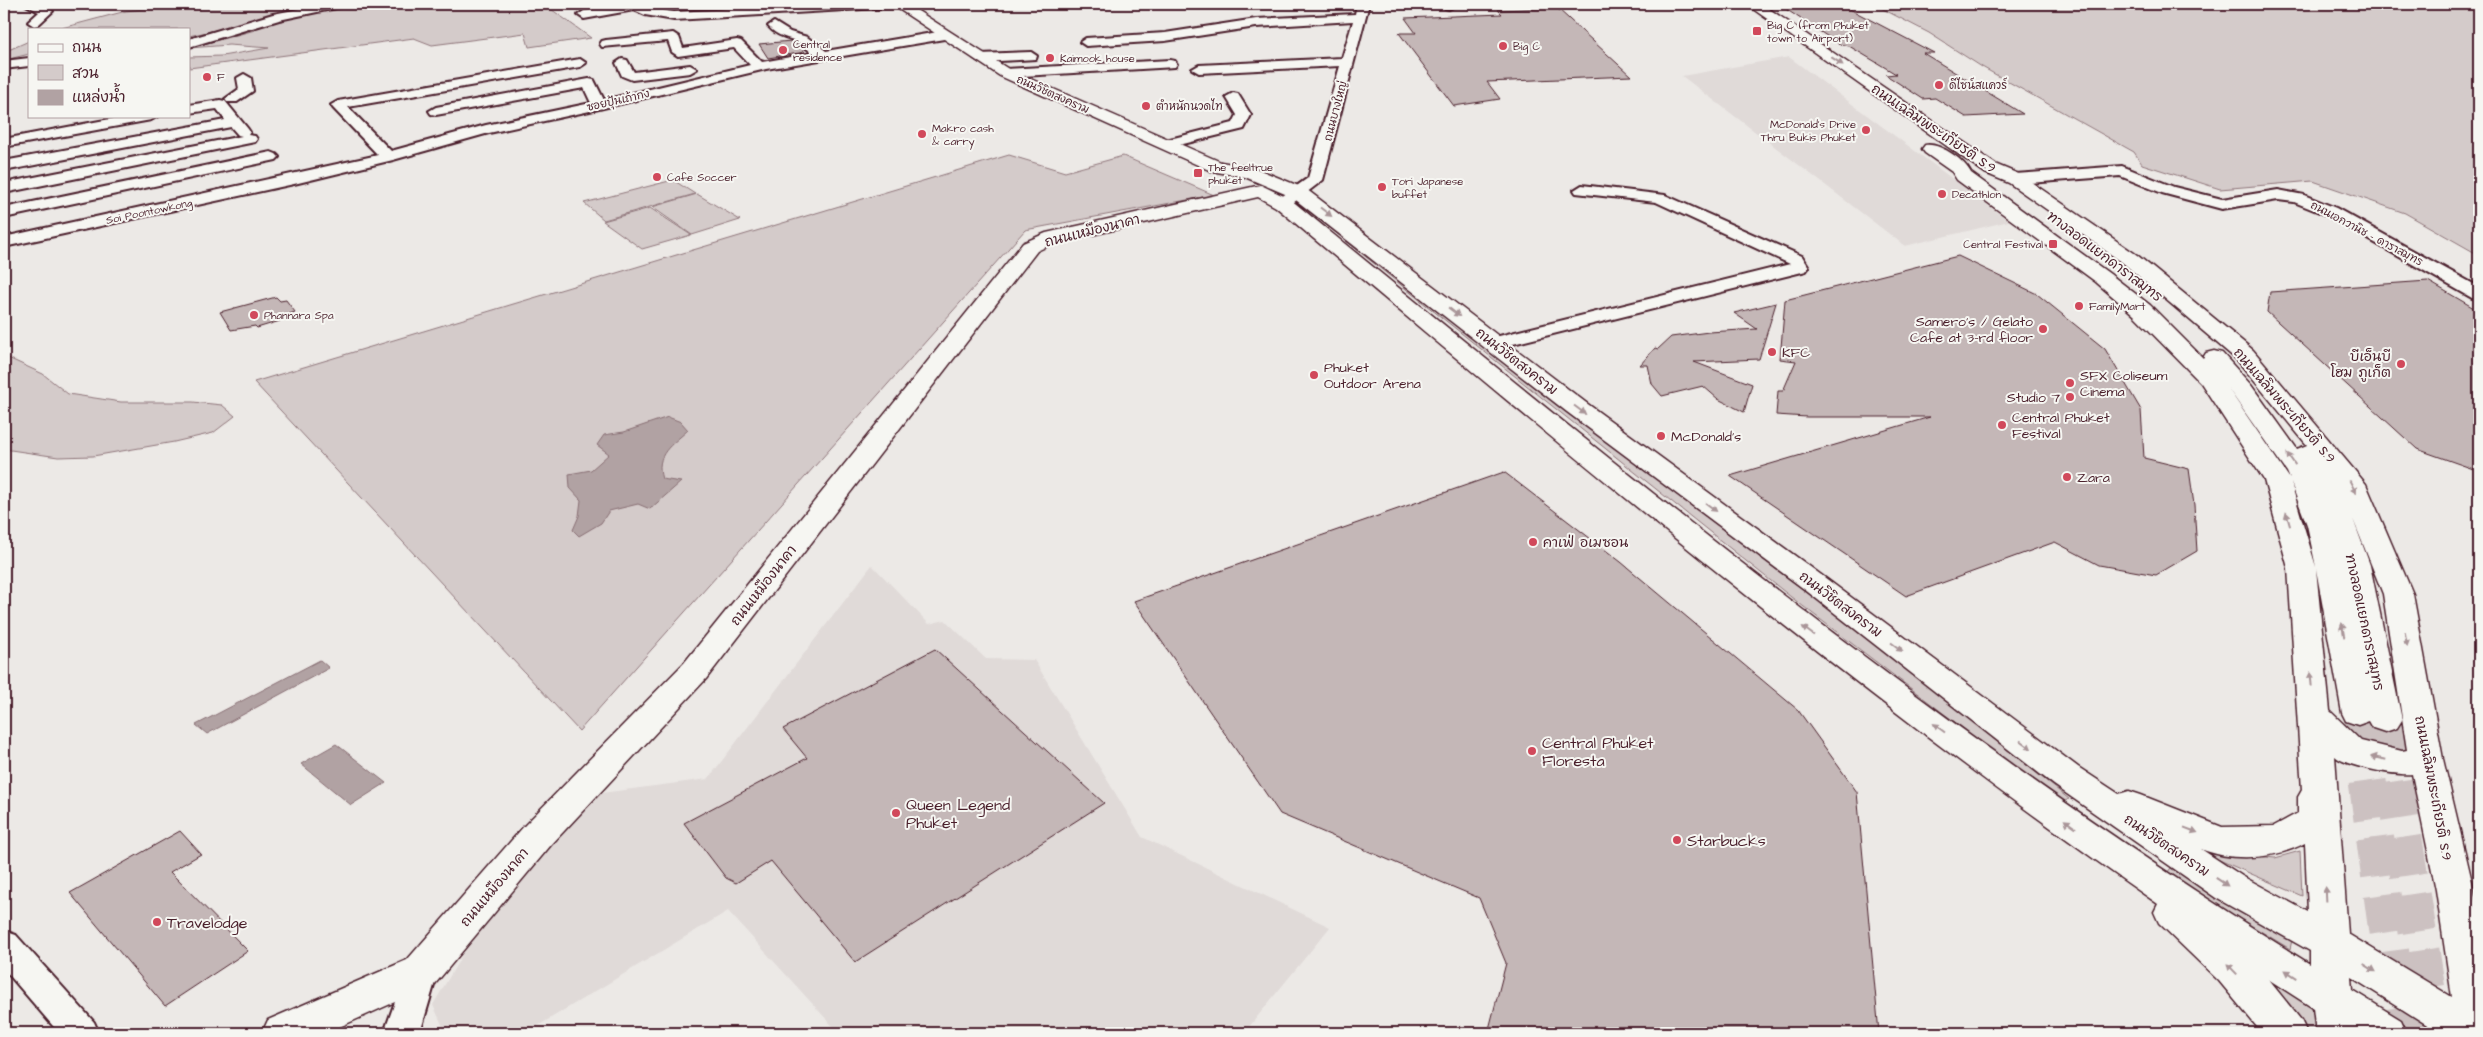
<svg xmlns="http://www.w3.org/2000/svg" width="2483" height="1037" font-family="'Architects Daughter','Playpen Sans Thai',sans-serif">
	<rect width="100%" height="100%" fill="#ece9e6"/>
	<filter id="ink" filterUnits="userSpaceOnUse"><feTurbulence type="fractalNoise" baseFrequency=".02" numOctaves="2"/><feDisplacementMap in="SourceGraphic" scale="10" xChannelSelector="R" yChannelSelector="G"/><feConvolveMatrix kernelMatrix="1 2 1 2 8 2 1 2 1" color-interpolation-filters="sRGB"/></filter>
	<g filter="url(#ink)">
		<path fill="#e0dad8" d="M1789,57L1970,192L2009,221L1905,246L1682,76Z
			M872,565L929,624L945,620L986,659L1034,660L1142,837L1330,927L1244,1033H839L728,911L526,1033H446L433,1005L464,952L512,890L594,794L708,779Z"/>
		<path fill="#d4cbca" stroke="#8f757a" d="M186,4H544L591,38L529,47L525,33L432,45L414,38L189,68V57L222,56L269,48L229,45L189,48L255,30L251,22L189,36V29H58L126,11Z
			M1873,4H2479V255L2405,213L2313,181L2220,189L2142,164L2134,152L1982,67L1929,33Z
			M29,41V54L9,59L4,56V52Z
			M1009,155L1065,172L1123,156L1214,195L1025,230L579,731L254,382Z
			M673,180L695,194L604,220L584,203Z
			M697,194L740,220L692,235L652,207Z
			M1304,204L1538,391L1853,627L2069,799L2061,803L1791,597L1301,205Z
			M650,208L691,235L642,249L603,221Z
			M4,356L43,374L68,394L121,402H193L222,405L235,416L213,433L174,442L93,456L58,457L4,449Z
			M2194,849L2275,858L2300,851L2302,896Z
			M2171,868L2292,940L2290,949L2166,874Z
			M2218,938L2315,1001L2322,1033H2306L2292,1012Z"/>
		<path fill="#b1a2a3" stroke="#886e73" d="M668,417L681,422L688,430C672,445 654,454 662,479L681,482L650,509L638,504L609,511L601,523L579,536L573,530L579,516L581,500L570,488L569,474L591,470L609,454L597,445L604,435L624,432Z
			M320,660L329,668L207,734L196,725Z
			M336,744L386,783L351,805L301,764Z"/>
		<path fill="#c4b7b7" stroke="#4a1f2b" d="M1778,4H1840L1934,53H1923L2023,114L1966,117L1935,98L1923,99L1886,75L1896,74L1849,46L1839,44Z
			M1557,8L1631,76L1487,82L1500,99L1454,106L1399,33H1416L1405,18L1502,14L1498,10Z
			M791,41L800,46L805,52L768,58L759,44Z
			M1958,256L2037,294L2105,349L2141,410L2144,458L2189,469L2194,505L2197,551L2156,575L2099,565L2055,542L1906,596L1730,476L1930,417H1807L1776,415L1778,391H1783L1796,361L1780,359L1785,300Z
			M2428,281L2479,311V471L2417,449L2267,312L2270,292Z
			M276,297L280,301L286,300L295,312L277,318L280,321L257,328L255,326L231,330L220,312Z
			M1776,303L1759,359L1694,362L1752,384L1744,412L1718,399L1703,386L1662,396L1652,384L1648,365H1640L1655,348L1658,349L1671,337L1709,332L1757,329L1734,313Z
			M1504,472L1621,562L1798,710L1857,792L1879,1033H1488L1506,963L1479,898L1280,814L1134,601Z
			M935,649L1104,803L855,962L771,861L736,883L726,878L684,823L807,758L783,729Z
			M180,831L201,854L170,872L248,951L165,1006L70,893Z"/>
		<g fill="none" stroke-linecap="round" stroke-linejoin="round">
			<path stroke="#ccc1c1" stroke-width="29" stroke-dasharray="29 15" stroke-linecap="butt" d="M2358,713L2360,727
				M2385,720L2386,727"/>
			<path stroke="#ccc1c1" stroke-width="38" stroke-dasharray="38 19" stroke-linecap="butt" d="M2360,725L2401,1033
				M2386,725L2433,1033"/>
			<g stroke="#4a1f2b" stroke-width="4">
				<path id="street" d="M24,4H40L53,11L38,25L34,26L28,22L39,12Z
					M325,4H347L341,7L279,20L189,47V39L273,14Z
					M626,4C642,3 658,10 674,12L836,4H902L896,7L674,20L645,15L634,10L584,19L578,15L584,11Z
					M1357,4H1369L1323,180L1289,206L1283,208L1275,203L1277,200L1308,178L1340,66L1199,73L1192,69L1199,65L1342,58L1353,21L1256,27L1165,41L1086,46L1080,42L1086,38L1165,33L1256,19L1355,14Z
					M1442,4H1454L1455,6L1449,9L1445,8Z
					M774,22L790,32L807,37L826,51L944,31L950,35L944,39L766,69L599,109L489,133L393,160L294,184L4,247V237L378,155L333,108L331,105L338,101L580,59L586,63L580,67L348,107L391,151L486,125L591,103L584,88L436,115L431,114L429,111L436,107L589,79L594,80L604,100L750,65L734,48L678,56L672,52L668,41L602,47L600,44L602,41L606,40L673,33L679,37L683,48L737,40L741,41L762,62L813,53C808,50 804,46 800,43C788,37 777,37 768,26Z
					M1031,52L1037,56L1036,59L980,62L974,58L980,54Z
					M29,58V66L4,69V61Z
					M622,59L627,60L634,72L690,65L697,69L690,73L632,80L622,76L616,63Z
					M1170,60L1175,61L1177,64L1175,67L1005,77L998,73L1005,69Z
					M244,74L251,78L253,91L237,102H227L225,99L239,89L237,78Z
					M1233,93L1238,94L1251,115L1244,129L1167,148L1162,147L1160,144L1162,141L1233,123L1237,115L1226,97Z
					M220,100L225,101L248,129L250,132L248,135L255,136L257,139L255,142L4,193V183L242,136L238,135L231,127L4,171V161L225,120L217,109L189,113V105Z
					M126,116H158L151,120L4,147V139Z
					M271,152L276,154L279,157L276,160L4,218V208Z
					M2122,166L2174,187L2222,199L2278,190L2304,195L2336,208L2479,287V299L2472,298L2324,214L2294,202L2278,200L2222,209L2162,193L2120,176L2015,184L2007,179L2015,174Z
					M1582,185L1665,195L1802,256L1809,267L1806,271L1501,347H1487L1484,343L1487,339L1790,264L1656,202L1576,193L1574,190Z
					M4,931L16,935L94,1022L99,1033H59L4,969Z
					M421,957L433,962L438,972L420,1033H384L409,962Z"/>
			</g>
			<g stroke="#4a1f2b" stroke-width="3">
				<path id="secondary" d="M891,4H907L1010,70L1221,162L1255,168L1306,189L1585,402L1824,577L2078,767L2119,794L2129,791L2141,795L2222,827L2274,826L2298,813V797L2302,790L2288,568L2264,480L2201,383L2134,315L2096,282L1957,180L1952,172L1925,153L1922,149L1925,145C1939,142 1965,160 1971,173L2110,274L2150,305L2203,358L2206,353L2214,351L2222,353L2251,385L2297,449L2307,445L2237,360L2123,263L2009,183L1985,173L1746,4H1762L1997,165L2021,175L2137,255L2253,350L2366,484L2413,594L2443,759L2474,890L2479,921V1033H2440L2351,977L2352,990L2401,1020L2407,1033H2316L2313,1008L2268,979L2301,1020L2307,1033H2262L2219,981L2159,923L2154,912L2158,904C1850,690 1563,448 1276,207L1258,197L1052,244L1037,251L706,679L551,845L435,984L326,1033H262L268,1020L407,960L525,825L684,663L1023,243L1046,233L1261,185L1290,199C1619,468 1948,740 2310,964V951L2216,898L2054,785L1804,589L1567,412L1292,197L1245,177L1211,171L1000,76ZM2227,387L2287,472L2290,479ZM2291,483L2307,525L2316,567ZM2353,519L2383,594L2407,750L2402,751L2361,741L2330,711L2316,569L2342,713L2346,721L2358,725L2369,721L2373,728L2385,732L2397,728L2402,720L2370,565ZM2335,756C2344,766 2398,776 2412,774L2436,890L2452,997L2348,934ZM2305,843L2308,912L2242,876L2201,849C2232,862 2276,859 2305,843Z"/>
			</g>
			<use href="#street" fill="#f6f6f2" fill-rule="evenodd"/>
			<use href="#secondary" fill="#f6f6f2" fill-rule="evenodd"/>
		</g>
		<defs><path id="oneway-solid" d="M-6-.8H1V-3.2L6.5 0L1 3.2V.8H-6Z" transform="scale(1.25)"/></defs>
		<g fill="#a99598">
			<use href="#oneway-solid" transform="translate(1837 61) rotate(34)"/>
			<use href="#oneway-solid" transform="translate(1326 212) rotate(37)"/>
			<use href="#oneway-solid" transform="translate(1454 312) rotate(38)"/>
			<use href="#oneway-solid" transform="translate(1580 410) rotate(37)"/>
			<use href="#oneway-solid" transform="translate(2291 459) rotate(-125)"/>
			<use href="#oneway-solid" transform="translate(2353 487) rotate(62)"/>
			<use href="#oneway-solid" transform="translate(1711 507) rotate(37)"/>
			<use href="#oneway-solid" transform="translate(2288 519) rotate(-106)"/>
			<use href="#oneway-solid" transform="translate(2343 630) rotate(-100)"/>
			<use href="#oneway-solid" transform="translate(1808 631) rotate(-143)"/>
			<use href="#oneway-solid" transform="translate(2406 639) rotate(80)"/>
			<use href="#oneway-solid" transform="translate(1897 647) rotate(37)"/>
			<use href="#oneway-solid" transform="translate(2311 679) rotate(-95)"/>
			<use href="#oneway-solid" transform="translate(1939 728) rotate(-143)"/>
			<use href="#oneway-solid" transform="translate(2026 745) rotate(37)"/>
			<use href="#oneway-solid" transform="translate(2378 758) rotate(-167)"/>
			<use href="#oneway-solid" transform="translate(2070 824) rotate(-144)"/>
			<use href="#oneway-solid" transform="translate(2191 830) rotate(21)"/>
			<use href="#oneway-solid" transform="translate(2222 882) rotate(34)"/>
			<use href="#oneway-solid" transform="translate(2326 894) rotate(-93)"/>
			<use href="#oneway-solid" transform="translate(2370 968) rotate(32)"/>
			<use href="#oneway-solid" transform="translate(2232 969) rotate(-134)"/>
			<use href="#oneway-solid" transform="translate(2291 974) rotate(-147)"/>
		</g>
	</g>
	<g fill="#d1495b" stroke="#f6f6f2" stroke-width="2">
		<rect x="1752" y="26" width="10" height="10" rx="2.5"/>
		<circle cx="1503" cy="46" r="5"/>
		<circle cx="783" cy="50" r="5"/>
		<circle cx="1050" cy="58" r="5"/>
		<circle cx="207" cy="77" r="5"/>
		<circle cx="1939" cy="85" r="5"/>
		<circle cx="1146" cy="106" r="5"/>
		<circle cx="1866" cy="130" r="5"/>
		<circle cx="922" cy="134" r="5"/>
		<rect x="1193" y="168" width="10" height="10" rx="2.5"/>
		<circle cx="657" cy="177" r="5"/>
		<circle cx="1382" cy="187" r="5"/>
		<circle cx="1942" cy="194" r="5"/>
		<rect x="2048" y="239" width="10" height="10" rx="2.5"/>
		<circle cx="2079" cy="306" r="5"/>
		<circle cx="254" cy="315" r="5"/>
		<circle cx="2043" cy="329" r="5"/>
		<circle cx="1772" cy="352" r="5"/>
		<circle cx="2401" cy="364" r="5"/>
		<circle cx="1314" cy="375" r="5"/>
		<circle cx="2070" cy="383" r="5"/>
		<circle cx="2070" cy="397" r="5"/>
		<circle cx="2002" cy="425" r="5"/>
		<circle cx="1661" cy="436" r="5"/>
		<circle cx="2067" cy="477" r="5"/>
		<circle cx="1533" cy="542" r="5"/>
		<circle cx="1532" cy="751" r="5"/>
		<circle cx="896" cy="813" r="5"/>
		<circle cx="1677" cy="840" r="5"/>
		<circle cx="157" cy="922" r="5"/>
	</g>
	<g text-anchor="middle" stroke-width="4" stroke-linejoin="round" paint-order="stroke">
		<g font-size="11" fill="#4a1f2b" stroke="#f6f6f2" text-anchor="start">
			<text x="1767" y="29">Big C (from Phuket<tspan x="1767" dy="13">town to Airport)</tspan></text>
			<text x="793" y="48">Central<tspan x="793" dy="13">residence</tspan></text>
			<text x="1513" y="50">Big C</text>
			<text x="1060" y="62">Kaimook house</text>
			<text x="217" y="81">F</text>
			<text x="1949" y="89">ดีไซน์สแควร์</text>
			<text x="1156" y="110">ตำหนักนวดไท</text>
			<text x="1856" y="128" text-anchor="end">McDonald's Drive<tspan x="1856" dy="13">Thru Bukis Phuket</tspan></text>
			<text x="932" y="132">Makro cash<tspan x="932" dy="13">&amp; carry</tspan></text>
			<text x="1208" y="171">The feeltrue<tspan x="1208" dy="13">phuket</tspan></text>
			<text x="667" y="181">Cafe Soccer</text>
			<text x="1392" y="185">Tori Japanese<tspan x="1392" dy="13">buffet</tspan></text>
			<text x="1952" y="198">Decathlon</text>
			<text x="2043" y="248" text-anchor="end">Central Festival</text>
			<text x="2089" y="310">FamilyMart</text>
			<text x="264" y="319">Phannara Spa</text>
		</g>
		<g font-size="11" fill="#4a1f2b" stroke="#f6f6f2">
			<text transform="translate(1053 94) rotate(24)" y="4">ถนนวิชิตสงคราม</text>
			<text transform="translate(618 100) rotate(-13)" y="4">ซอยปุ้นเถ้ากง</text>
			<text transform="translate(1335 111) rotate(-75)" y="4">ถนนบางใหญ่</text>
			<text transform="translate(149 211) rotate(-12)" y="4">Soi Poontowkong</text>
			<text transform="translate(2367 233) rotate(28)" y="4">ถนนเอกวานิช - ดาราสมุทร</text>
		</g>
		<g font-size="14" fill="#4a1f2b" stroke="#f6f6f2">
			<text transform="translate(1934 128) rotate(34)" y="5">ถนนเฉลิมพระเกียรติ ร.9</text>
			<text transform="translate(1092 230) rotate(-14)" y="5">ถนนเหมืองนาคา</text>
			<text transform="translate(2105 256) rotate(37)" y="5">ทางลอดแยกดาราสมุทร</text>
			<text transform="translate(1517 361) rotate(38)" y="5">ถนนวิชิตสงคราม</text>
			<text transform="translate(2285 405) rotate(49)" y="5">ถนนเฉลิมพระเกียรติ ร.9</text>
			<text transform="translate(763 585) rotate(-52)" y="5">ถนนเหมืองนาคา</text>
			<text transform="translate(1841 604) rotate(37)" y="5">ถนนวิชิตสงคราม</text>
			<text transform="translate(2365 622) rotate(78)" y="5">ทางลอดแยกดาราสมุทร</text>
			<text transform="translate(2434 788) rotate(79)" y="5">ถนนเฉลิมพระเกียรติ ร.9</text>
			<text transform="translate(2167 845) rotate(34)" y="5">ถนนวิชิตสงคราม</text>
			<text transform="translate(494 887) rotate(-50)" y="5">ถนนเหมืองนาคา</text>
		</g>
		<g font-size="14" fill="#4a1f2b" stroke="#f6f6f2" text-anchor="start">
			<text x="2033" y="326" text-anchor="end">Samero's / Gelato<tspan x="2033" dy="16">Cafe at 3-rd floor</tspan></text>
			<text x="1782" y="357">KFC</text>
			<text x="2391" y="361" text-anchor="end">บีเอ็นบี<tspan x="2391" dy="16">โฮม ภูเก็ต</tspan></text>
			<text x="1324" y="372">Phuket<tspan x="1324" dy="16">Outdoor Arena</tspan></text>
			<text x="2080" y="380">SFX Coliseum<tspan x="2080" dy="16">Cinema</tspan></text>
			<text x="2060" y="402" text-anchor="end">Studio 7</text>
			<text x="2012" y="422">Central Phuket<tspan x="2012" dy="16">Festival</tspan></text>
			<text x="1671" y="441">McDonald's</text>
			<text x="2077" y="482">Zara</text>
			<text x="1543" y="547">คาเฟ่ อเมซอน</text>
		</g>
		<g font-size="16" fill="#4a1f2b" stroke="#f6f6f2" text-anchor="start">
			<text x="1542" y="748">Central Phuket<tspan x="1542" dy="18">Floresta</tspan></text>
			<text x="906" y="810">Queen Legend<tspan x="906" dy="18">Phuket</tspan></text>
			<text x="1687" y="846">Starbucks</text>
			<text x="167" y="928">Travelodge</text>
		</g>
	</g>
	<rect width="2483" height="1037" fill="none" stroke="#f6f6f2" stroke-width="20"/>
	<rect x="10" y="10" width="2463" height="1017" fill="none" stroke="#4a1f2b" stroke-width="2" filter="url(#ink)"/>
	<rect x="28" y="28" width="162" height="90" fill="#f6f6f2" stroke="#b1a0a2"/>
	<rect x="38" y="44" width="25" height="8" fill="#f6f6f2" stroke="#b1a0a2"/>
	<text x="72" y="52" font-size="15" fill="#4a1f2b">ถนน</text>
	<rect x="38" y="65" width="25" height="15" fill="#d4cbca" stroke="#b1a0a2"/>
	<text x="72" y="78" font-size="15" fill="#4a1f2b">สวน</text>
	<rect x="38" y="90" width="25" height="15" fill="#b1a2a3" stroke="#b1a0a2"/>
	<text x="72" y="102" font-size="15" fill="#4a1f2b">แหล่งน้ำ</text>
</svg>
